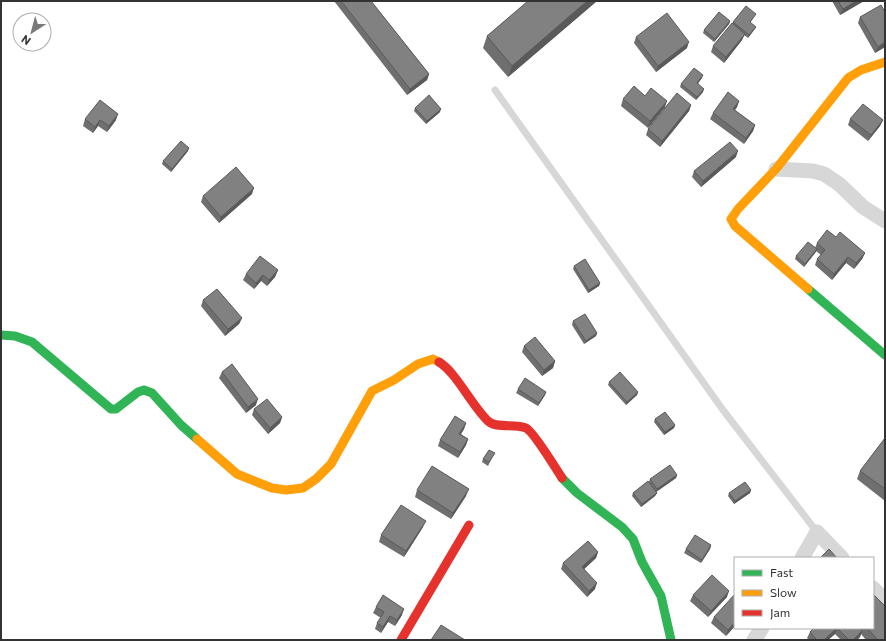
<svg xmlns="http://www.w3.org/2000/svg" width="886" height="641" font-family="Commissioner,sans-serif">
	<rect width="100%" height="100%" fill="#fff"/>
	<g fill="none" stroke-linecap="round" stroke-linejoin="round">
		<path stroke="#d7d7d7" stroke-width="7" d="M495,90L723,410L817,532"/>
		<path stroke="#d7d7d7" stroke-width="15" d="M776,169L813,171L824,174L839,184L863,207L885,221
			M802,558L817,532L842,558
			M873,588L885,600
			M754,640L762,628"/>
		<path stroke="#30b455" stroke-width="9" d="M808,289L885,355
			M1,335L15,336L32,342L111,409H116L138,392L144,390L152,393L181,425L197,439
			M562,478L577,493L622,527L633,539L642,562L661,596L671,640"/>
		<path stroke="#ff9f0a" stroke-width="9" d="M808,289L735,226L731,219L738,209L776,169L848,78L861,70L885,62
			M197,439L237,474L272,488L286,490L303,488L316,479L331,464L372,391L394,380L418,364L433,359L439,362"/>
		<path stroke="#e5322d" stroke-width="9" d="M439,362C456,372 472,406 488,421C496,429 515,423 526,428C534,432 556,469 562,478
			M401,640L469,525"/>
	</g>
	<path fill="#6f6f6f" d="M334,1H371L429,74L427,80L407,95Z
		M597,1L508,77L483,48L487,36Z
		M832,1H864L840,15Z
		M885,12V47L875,53L858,23L860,17Z
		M754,17L750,23L756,27L754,30L748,38L744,35L742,40L724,63L711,52L713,46L732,24L733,22Z
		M730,21L729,24L714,42L703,33L704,30Z
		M636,37L687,48L656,72L634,43Z
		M702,78L698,83L703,92L696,100L680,87L681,84Z
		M645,96L665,107L648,128L621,106L623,99Z
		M739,101L737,107L735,110L755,125L753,131L744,144L710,119L713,113Z
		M691,105L689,111L660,147L646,135L648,129Z
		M415,108L440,112L426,124L414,111Z
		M85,119L116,120L107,132L98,126L93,133L83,126Z
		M850,119L883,120L880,126L868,141L848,125Z
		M188,151L171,172L162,164L163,161Z
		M736,157L701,187L692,177L694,171Z
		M252,194L219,223L201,202L203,196Z
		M836,237L865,253L862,259L854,269L846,263L832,280L815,265L817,259L821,255L816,251L804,267L795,259L796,256L815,248L817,243Z
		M574,266L600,283L599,286L588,293L573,269Z
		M278,270L275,277L267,286L261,281L254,289L243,280L246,274Z
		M203,300L242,318L239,324L225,336L201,306Z
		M573,321L597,333L596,336L584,344L572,325Z
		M524,346L555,361L553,368L542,376L522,352Z
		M222,372L256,405L246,413L219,378Z
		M609,382L638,392L637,395L626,405L608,385Z
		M518,389L546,392L545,395L538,406L516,393Z
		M254,409L282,417L280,423L268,434L252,415Z
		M655,419L675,425L674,428L664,435L654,422Z
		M466,423L464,429L461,434L468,439L466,445L458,458L438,446L440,440Z
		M885,438V501L857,479L860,471Z
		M493,456L488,466L482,462L483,459Z
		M677,475L676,478L656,492L657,493L655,496L641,507L632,496L633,493L649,482L650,479Z
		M417,490L466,496L451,519L415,497Z
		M751,490L750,493L734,504L728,496L729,493Z
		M423,527L404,557L379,542L381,535Z
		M711,545L710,549L701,563L684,553L686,549Z
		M598,552L596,558L584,569L595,589L587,597L561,569L563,563Z
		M693,595L727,597L708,617L690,601Z
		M376,607L402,615L395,626L388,622L381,633L375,629L377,623L381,618L373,613Z
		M714,617L735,626L726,636L711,623Z
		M814,628H873L885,640H866L861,634L860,637L857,640H841L835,634L828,640H809L807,638L810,632Z"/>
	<path fill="#5a5a5a" d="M587,1H597L508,77L512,66Z
		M856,1H864L840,15L843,9Z
		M730,21L729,24L714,42L715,39Z
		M756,27L754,30L748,38L749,35Z
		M745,34L742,40L724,63L726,57Z
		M689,42L687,48L656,72L658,66Z
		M885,42V47L875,53L878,47Z
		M429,74L427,80L407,95L410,89Z
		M703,75L702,78L696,86L697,83Z
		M704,89L703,92L696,100L697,97Z
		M667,101L665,107L648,128L650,121Z
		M739,101L737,107L731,115L733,109Z
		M691,105L689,111L660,147L662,141Z
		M441,109L440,112L426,124L427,121Z
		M118,114L116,120L107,132L109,126Z
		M100,120L98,126L93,133L95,127Z
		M883,120L880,126L868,141L871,135Z
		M755,125L753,131L744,144L746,138Z
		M189,148L188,151L171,172L172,169Z
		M738,151L736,157L701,187L703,181Z
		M254,188L252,194L219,223L221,217Z
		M817,249L816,252L804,267L805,264Z
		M865,253L862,259L854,269L856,263Z
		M848,257L846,263L832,280L834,274Z
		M278,270L275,277L267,286L269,280Z
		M263,275L261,281L254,289L256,283Z
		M600,283L599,286L588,293L589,290Z
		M242,318L239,324L225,336L228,329Z
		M597,333L596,336L584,344L586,341Z
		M555,361L553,368L542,376L544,370Z
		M546,392L545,395L538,406L539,403Z
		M638,392L637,395L626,405L627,402Z
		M258,399L256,405L246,413L248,407Z
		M282,417L280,423L268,434L270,428Z
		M466,423L464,429L457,440L459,434Z
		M675,425L674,428L664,435L665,432Z
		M468,439L466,445L458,458L460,452Z
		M677,475L676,478L656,492L657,489Z
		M469,489L466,496L451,519L453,513Z
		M751,490L750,493L734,504L735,501Z
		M657,493L655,496L641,507L642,504Z
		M426,521L423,527L404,557L406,551Z
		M711,545L710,549L701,563L702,560Z
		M598,552L596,558L580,573L582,567Z
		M597,583L595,589L587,597L589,591Z
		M729,591L727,597L708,617L711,611Z
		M404,609L402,615L395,626L397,620Z
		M390,616L388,622L381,633L383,627Z
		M735,622V626L726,636L728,630Z
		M837,628L835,634L828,640H824Z
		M862,631L860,637L857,640H853Z"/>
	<path fill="#818181" stroke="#5a5a5a" d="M341,1H371L429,74L410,89Z
		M528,1H587L512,66L487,36Z
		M838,1H856L843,9Z
		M881,5L885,12V42L878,47L860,17Z
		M746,6L756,14L750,22L756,27L749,35L733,22Z
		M719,12L730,21L715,39L704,30Z
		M667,13L689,42L658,66L636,37Z
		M732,23L745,34L726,57L713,46Z
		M694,68L703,75L697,83L704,89L697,97L681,84Z
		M634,86L645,96L651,88L667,101L650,121L623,99Z
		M728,92L739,101L733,109L755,125L746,138L713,113Z
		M677,93L691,105L662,141L648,129Z
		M429,95L441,109L427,121L415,108Z
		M100,100L118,114L109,126L100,120L95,127L85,119Z
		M863,104L883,120L871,135L850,119Z
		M181,141L189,148L172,169L163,161Z
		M730,142L738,151L703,181L694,171Z
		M236,167L254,188L221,217L203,196Z
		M827,230L836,237L840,232L865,253L856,263L848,257L834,274L817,259L825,250L817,243Z
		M808,242L817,249L805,264L796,256Z
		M260,256L278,270L269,280L263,275L256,283L246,274Z
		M585,259L600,283L589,290L574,266Z
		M217,289L242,318L228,329L203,300Z
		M585,314L597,333L586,341L573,321Z
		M535,337L555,361L544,370L524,346Z
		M232,364L258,399L248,407L222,372Z
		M620,372L638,392L627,402L609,382Z
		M525,378L546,392L539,403L518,389Z
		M267,399L282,417L270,428L254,409Z
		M665,412L675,425L665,432L655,419Z
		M455,416L466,423L459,434L468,439L460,452L440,440Z
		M885,438V489L860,471Z
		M489,450L495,453L489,462L483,459Z
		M670,465L677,475L657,489L650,479Z
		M432,466L469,489L453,513L417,490Z
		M648,481L657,493L642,504L633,493Z
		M745,482L751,490L735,501L729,493Z
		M401,505L426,521L406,551L381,535Z
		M695,535L711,545L702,560L686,549Z
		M588,541L598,552L582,567L597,583L589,591L563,563Z
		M829,549L837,558H820Z
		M712,575L729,591L711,611L693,595Z
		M735,594V622L728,630L714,617Z
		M873,594L885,606V640H878L867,628H873Z
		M383,595L404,609L397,620L390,616L383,627L377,623L384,612L376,607Z
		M441,625L465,640H431Z
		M814,628H837L824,640H817L810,632Z
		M837,628H859L862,631L853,640H849Z"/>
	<rect width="886" height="641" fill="none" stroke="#333333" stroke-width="4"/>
	<rect x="734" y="557" width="140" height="72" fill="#ffffff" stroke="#adadad"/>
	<rect x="742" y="570" width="20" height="6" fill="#30b455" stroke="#adadad"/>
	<text x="770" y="577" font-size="12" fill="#333333">Fast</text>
	<rect x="742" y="590" width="20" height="6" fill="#ff9f0a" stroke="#adadad"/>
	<text x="770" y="597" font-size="12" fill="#333333">Slow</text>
	<rect x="742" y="610" width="20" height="6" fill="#e5322d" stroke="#adadad"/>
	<text x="770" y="617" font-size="12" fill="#333333">Jam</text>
	<g transform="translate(32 32) rotate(216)"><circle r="19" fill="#ffffff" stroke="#adadad"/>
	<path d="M0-3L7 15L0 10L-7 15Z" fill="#7a7a7a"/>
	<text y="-6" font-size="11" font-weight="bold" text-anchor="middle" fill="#333333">N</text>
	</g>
</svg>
